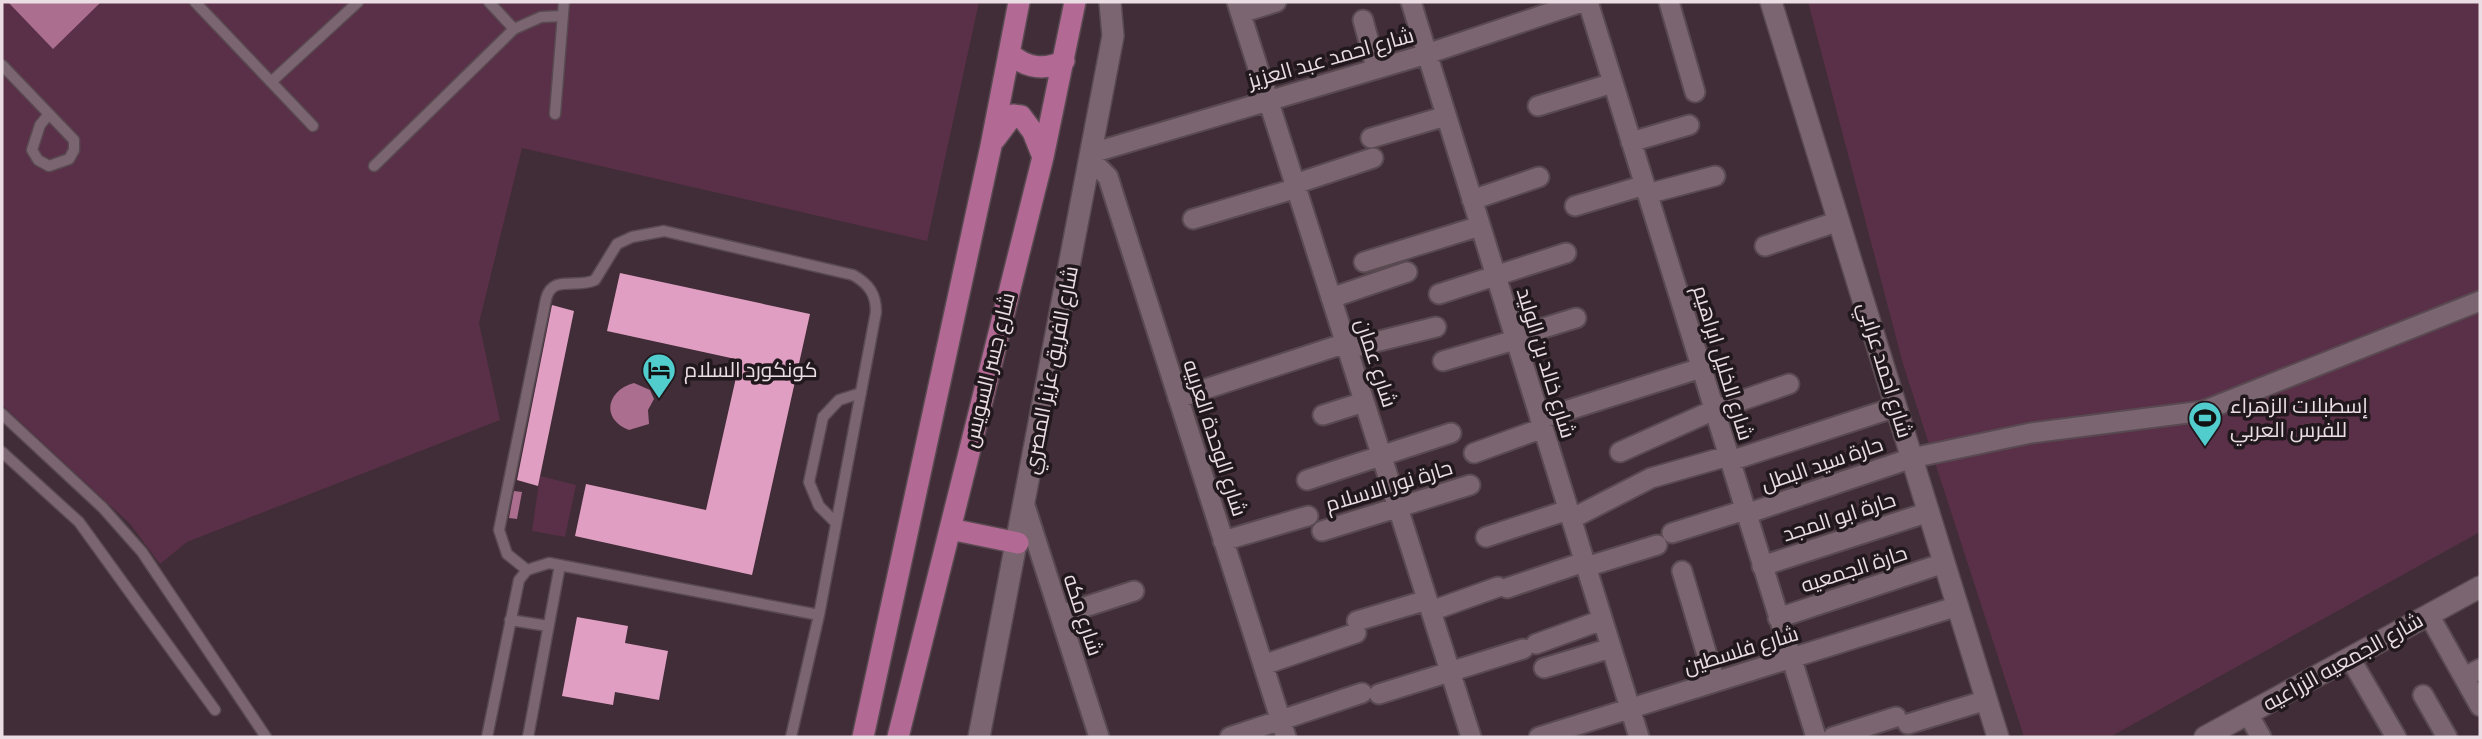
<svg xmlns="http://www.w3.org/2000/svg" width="2482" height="739" font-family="'PT Sans Narrow',Cairo,sans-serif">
	<rect width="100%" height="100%" fill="#402d37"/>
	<path fill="#593047" d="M2,2H979L927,241L522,148L479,323L500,420L187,542L160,564L130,524L2,405Z
		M1808,2H2480V532L2110,737H2024L1903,364Z
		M540,476L576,485L565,537L532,531Z"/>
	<path fill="#ab6e8f" d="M8,2H101L53,49Z
		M634,383L650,390L654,399L648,410L649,424L629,430C600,419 607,390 634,383Z
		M514,491L522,492L517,519L509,518Z"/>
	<path fill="#e09fc2" d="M620,273L810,314L752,575L575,536L586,484L706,510L740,360L607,331Z
		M552,305L574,311L538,486L517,480Z
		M577,617L628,626L625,643L668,651L659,700L615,692L613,705L562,696Z"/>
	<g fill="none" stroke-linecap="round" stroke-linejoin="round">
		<g stroke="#594951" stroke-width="13">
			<path id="service" d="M195,2L313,126
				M489,2L514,29
				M2,65L74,140V150L69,159L49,166L38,160L32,150L40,125L49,114
				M271,82L358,2
				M555,114L564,2
				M374,166L514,29L541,17L562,16
				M2,414L103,508L142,552L266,737
				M2,452L79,522L215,710
				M836,523L819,506L809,482L823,417L839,400L861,393
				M527,570L507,554L499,530L546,299C552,274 577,289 595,280L617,244L632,237L664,231L853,275C869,284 876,294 876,312L819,615L791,737
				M510,620L548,626
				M487,737L519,580L527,570L549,563L819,615
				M528,737L560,565"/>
		</g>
		<g stroke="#594951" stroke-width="23">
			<path id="minor" d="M1237,2L1471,737
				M1411,2L1639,737
				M1588,2L1816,737
				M1669,2L1695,92
				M1241,13L1276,2
				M1363,20L1376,68
				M1538,106L1613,83
				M1371,138L1446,116
				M1631,142L1689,125
				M1092,153L1427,54L1582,2
				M1090,159L1108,177L1286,737
				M1295,184L1373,158
				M1647,194L1715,176
				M1472,200L1539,177
				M1575,206L1645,185
				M1193,219L1297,188
				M1765,246L1839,221
				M1364,262L1480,226
				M1439,294L1566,253
				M1331,298L1407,272
				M1514,337L1576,318
				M1347,349L1436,327
				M1443,361L1515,340
				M1178,398L1346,343
				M1323,415L1364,402
				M1540,419L1701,368
				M1620,452L1714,410L1789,384
				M1474,453L1543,428
				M1730,461L1896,407
				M1307,480L1451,433
				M1025,506L1099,737
				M1746,514L1912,458L2031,433L2203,411L2480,301
				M1571,519L1651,478L1728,456
				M1322,531L1470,485
				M1672,533L1745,510
				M1486,537L1568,510
				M1223,541L1308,516
				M1762,566L1929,512
				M1586,567L1657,545
				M1682,571L1715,682
				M1507,588L1584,562
				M1431,611L1498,587
				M1060,615L1134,591
				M2429,615L2480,706
				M1778,618L1944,563
				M1357,621L1427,600
				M1536,644L1602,620
				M2350,658L2396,737
				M1263,665L1356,633
				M1544,668L1611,648
				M2464,677L2480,669
				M1379,694L1523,649
				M2423,695L2447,737
				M2248,714L2261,737
				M1908,724L1987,700
				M1230,737L1362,693
				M1539,737L1958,606
				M1833,737L1896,717"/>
		</g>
		<g stroke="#594951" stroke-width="24">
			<path id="tertiary" d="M1771,2L1998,737
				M979,737L1113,36L1110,2
				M2205,737L2480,587"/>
		</g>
		<g stroke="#594951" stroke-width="24">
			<path id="primary" d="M1009,53C1026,68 1044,71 1064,61
				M995,139L1013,115L1021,116L1033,132L1043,157
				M950,529L1018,543
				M863,737L991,146L1019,2
				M898,737L1043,157L1075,2"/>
		</g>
		<use href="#service" stroke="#7b6570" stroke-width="10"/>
		<use href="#minor" stroke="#7b6570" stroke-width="19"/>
		<use href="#tertiary" stroke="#7b6570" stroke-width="21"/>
		<use href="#primary" stroke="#b26993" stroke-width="21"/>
	</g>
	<defs>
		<g id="hotel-pin" transform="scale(1.75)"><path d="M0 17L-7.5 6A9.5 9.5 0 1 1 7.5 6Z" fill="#52cdce" stroke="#21181d"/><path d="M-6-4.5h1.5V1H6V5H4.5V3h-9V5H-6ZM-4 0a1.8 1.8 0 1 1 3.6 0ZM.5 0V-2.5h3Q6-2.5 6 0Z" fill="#111"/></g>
		<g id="stadium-pin" transform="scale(1.75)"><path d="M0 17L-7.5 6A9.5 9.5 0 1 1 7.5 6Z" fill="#52cdce" stroke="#21181d"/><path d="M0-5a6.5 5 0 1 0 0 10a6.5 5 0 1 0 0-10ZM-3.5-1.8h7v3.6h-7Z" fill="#111"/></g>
	</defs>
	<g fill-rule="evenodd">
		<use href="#hotel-pin" x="659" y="370"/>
		<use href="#stadium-pin" x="2205" y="418"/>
	</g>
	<g text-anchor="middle" stroke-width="7" stroke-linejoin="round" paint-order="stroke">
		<g font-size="21" fill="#eadde3" stroke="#21181d">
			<text transform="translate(1331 58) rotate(-16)" y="7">شارع احمد عبد العزيز</text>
			<text transform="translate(1376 363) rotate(72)" y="7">شارع عمان</text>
			<text transform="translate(1546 363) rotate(73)" y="7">شارع خالد بن الوليد</text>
			<text transform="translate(1723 363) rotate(73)" y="7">شارع الخليل ابراهيم</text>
			<text transform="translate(989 370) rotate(-76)" y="7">شارع جسر السويس</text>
			<text transform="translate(1051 370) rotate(-79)" y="7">شارع الفريق عزيز المصري</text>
			<text transform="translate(1885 370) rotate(73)" y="7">شارع احمد عرابي</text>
			<text transform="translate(1215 438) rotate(72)" y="7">شارع الوحدة العربيه</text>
			<text transform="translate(1822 464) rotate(-19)" y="7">حارة سيد البطل</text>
			<text transform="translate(1389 486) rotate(-17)" y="7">حارة نور الاسلام</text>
			<text transform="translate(1839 517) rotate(-18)" y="7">حارة ابو المجد</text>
			<text transform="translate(1854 569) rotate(-18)" y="7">حارة الجمعيه</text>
			<text transform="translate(1083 615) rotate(72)" y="7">شارع مكه</text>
			<text transform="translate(1741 650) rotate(-17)" y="7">شارع فلسطين</text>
			<text transform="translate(2343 662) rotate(-29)" y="7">شارع الجمعيه الزراعيه</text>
		</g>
		<g font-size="21" fill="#eadde3" stroke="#21181d" text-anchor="start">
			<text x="684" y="377">كونكورد السلام</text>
			<text x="2230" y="413">إسطبلات الزهراء<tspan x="2230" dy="24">للفرس العربي</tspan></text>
		</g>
	</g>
	<rect width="2482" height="739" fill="none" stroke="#eadde3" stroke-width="7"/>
</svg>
